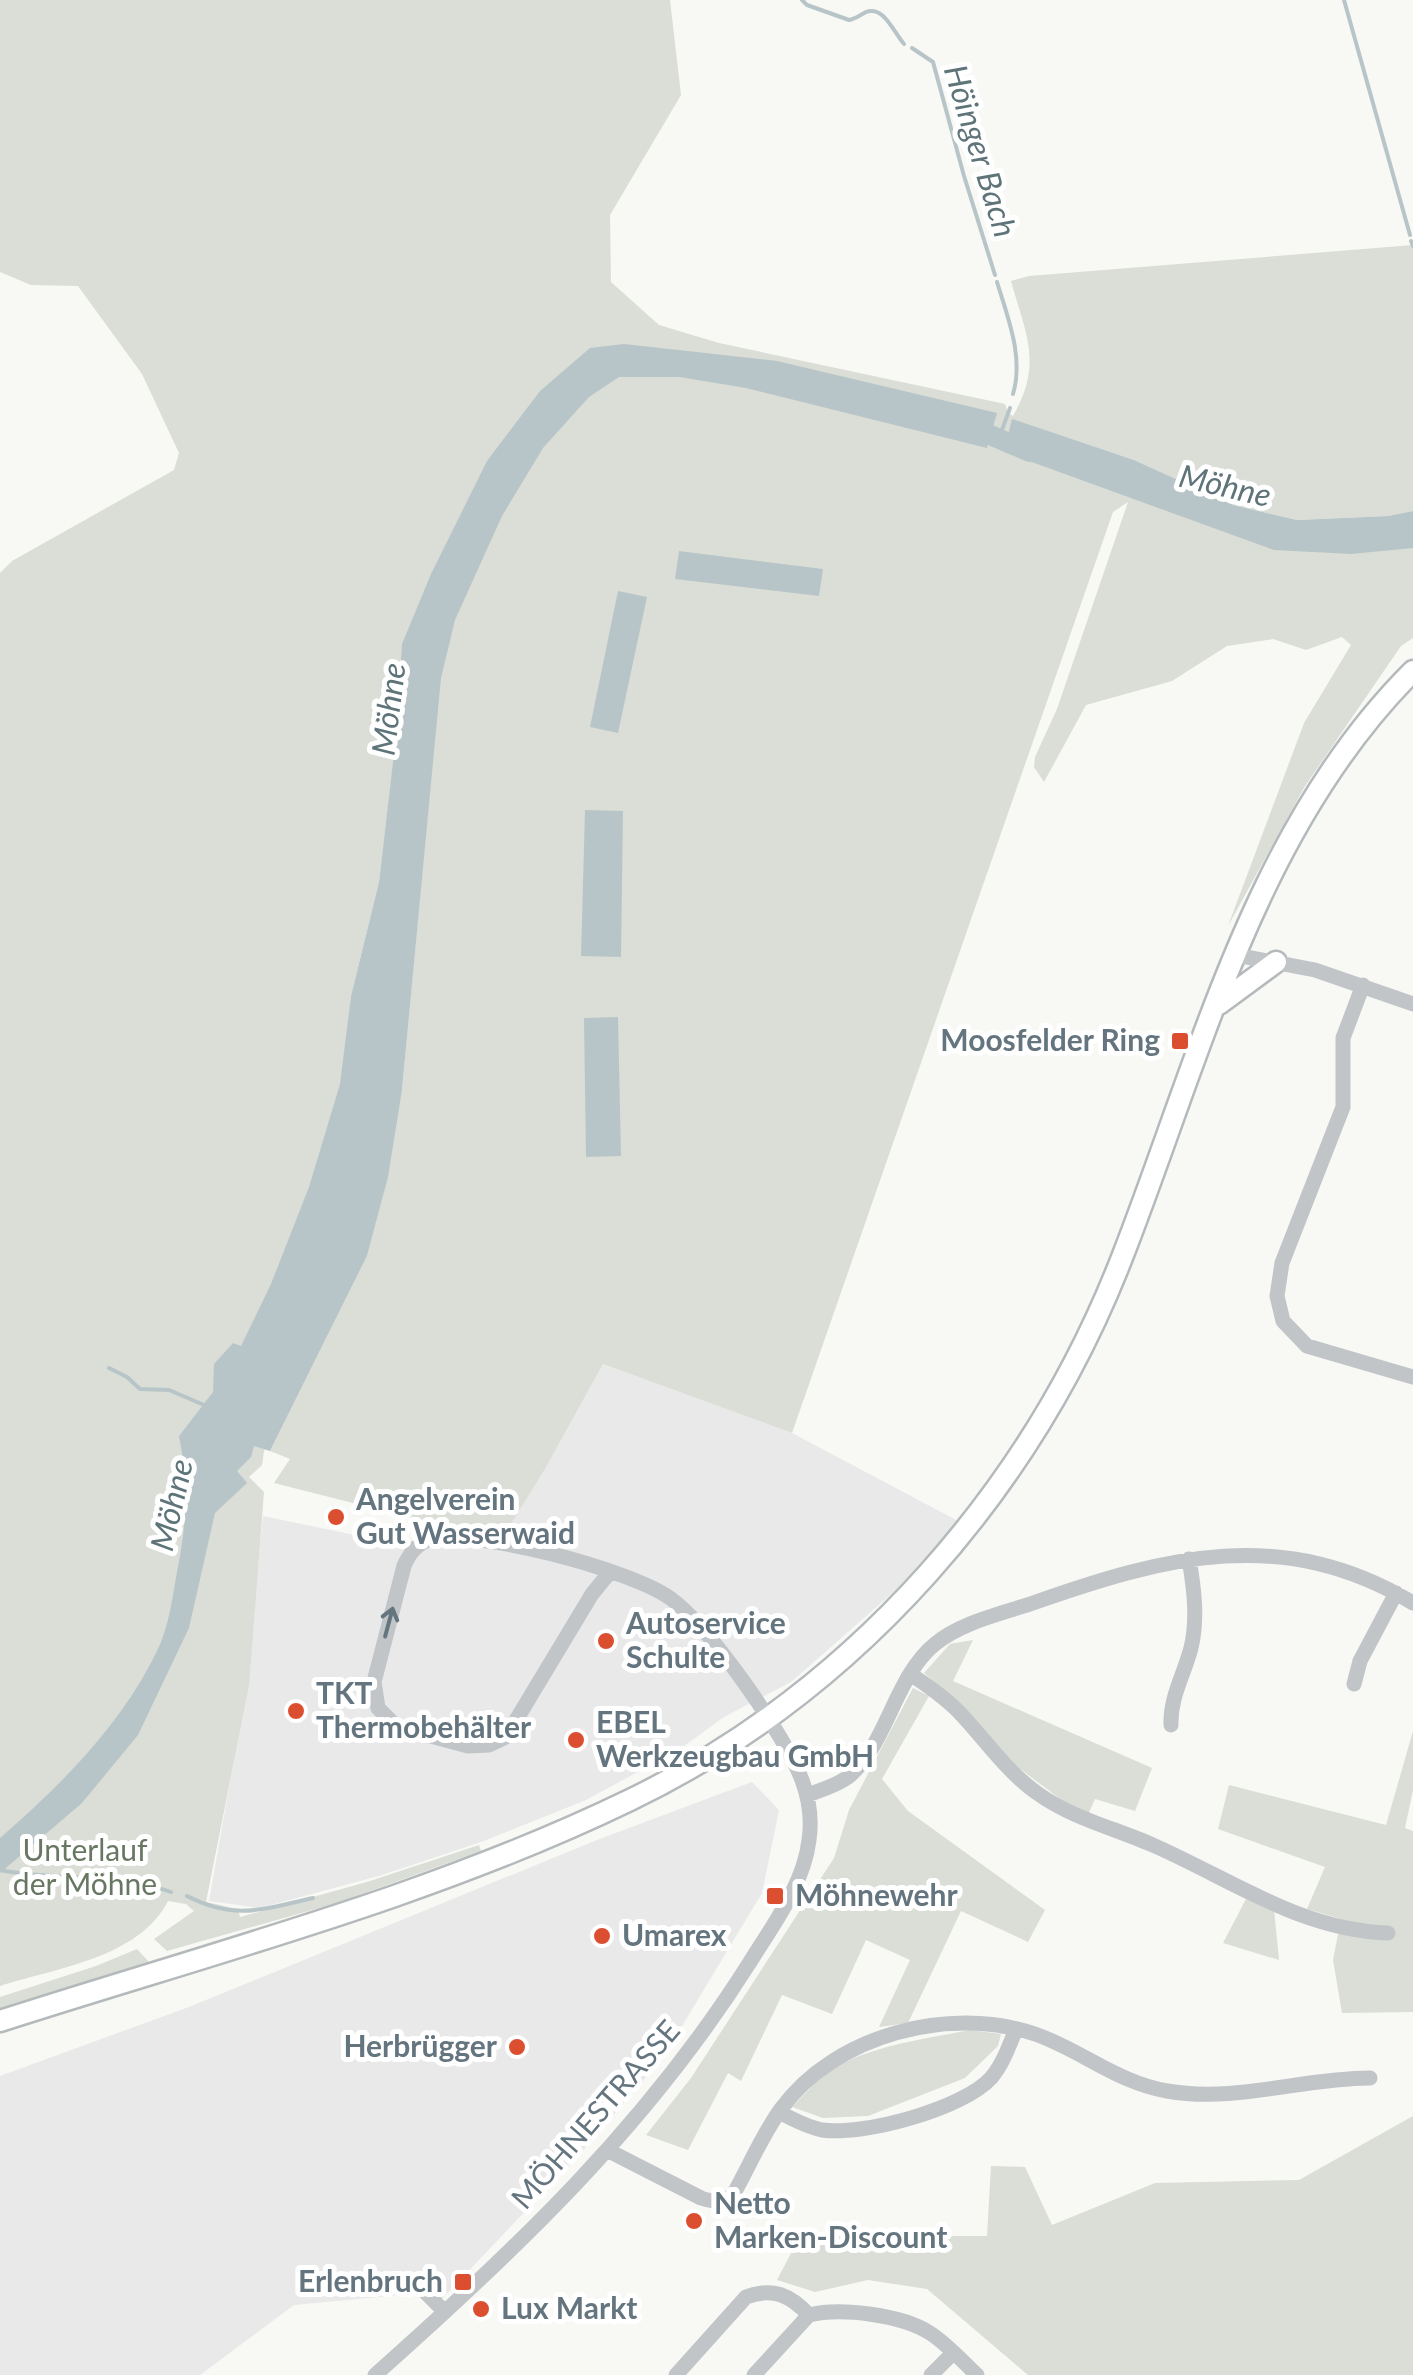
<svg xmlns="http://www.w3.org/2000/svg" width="1413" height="2375" font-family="Lato,sans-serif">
	<rect width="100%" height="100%" fill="#f8f8f5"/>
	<path fill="#e8e9e8" d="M603,1364L792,1433L958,1521L913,1575L791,1682L724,1717L680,1749L586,1800L481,1842L382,1875L260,1908L209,1901L243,1708L263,1516L388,1542L503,1535L545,1469Z
		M752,1782L779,1810L762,1893L664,2056L585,2148L440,2301L411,2294L294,2305L200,2375H0V2076L189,2007L597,1840Z"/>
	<path fill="#daded6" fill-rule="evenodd" d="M0,0H670L681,95L610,215L611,282L659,325L719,343L1005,404L1008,413L1013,416C1043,364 1026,335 1011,281L1029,276L1413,245V511L1388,516L1297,520L1232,505L1134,460L1019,422L1233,527L1413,538V638L1401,646L1305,786L1228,926L1304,723L1351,645L1342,637L1306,650L1273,639L1227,646L1172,681L1086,705L1044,782L1034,767L1035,757L1057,709L1128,502L1113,512L792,1433L603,1364L545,1469L504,1535L477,1527L475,1534L274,1483L290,1459L270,1451L367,1256L385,1187L313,1356L264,1451L262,1465L249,1477L264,1492L249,1685L206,1902L238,1909L240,1917L367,1882L479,1845L481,1851L337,1903L167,1951L154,1939L194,1911L186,1904L168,1901C139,1958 56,1968 0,1986V573L12,561L174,470L179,453L142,374L78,286L31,285L0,272ZM434,746L402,1090L395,1127ZM392,775L394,829L343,1069L351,996L379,882Z
		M973,1640L953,1681L1152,1768L1135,1811L1095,1799L1088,1815L1063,1801L1007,1759L961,1704L924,1673L950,1644Z
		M913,1688L929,1696L882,1779L908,1811L1045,1910L1028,1942L961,1911L908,2023L879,2027L910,1960L866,1940L832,2014L782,1995L741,2081L728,2073L688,2150L646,2135L691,2078L834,1858L849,1810Z
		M1413,1731V1790L1405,1828L1413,1831V2012L1342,2013L1333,1960L1341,1919L1307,1909L1325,1867L1218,1829L1229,1785L1386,1825Z
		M1246,1899L1274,1909L1279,1960L1223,1943Z
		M137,1949L149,1962L0,2008V1997L96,1966Z
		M970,2030L1001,2034L998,2046L965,2078L868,2116L823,2118L792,2107C808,2091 825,2071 847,2061C885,2044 929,2038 970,2030Z
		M1413,2116V2375H1028L927,2289L868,2280L815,2292L777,2280L800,2236H987L991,2166L1025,2167L1052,2225L1155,2183L1299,2180Z"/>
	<path fill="#b8c5c8" d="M624,344L777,361L997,413L987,448L746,388L679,377H619L589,397L543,448L502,516L455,620L441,678L402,1090L388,1177L367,1256L270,1451L254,1446L251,1457L237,1471L247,1483L215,1513L189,1628L138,1735L82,1803L0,1873V1838C61,1785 120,1726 156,1653C169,1628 172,1599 177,1572C187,1521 189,1487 179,1436L213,1392L214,1364L233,1343L241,1346L271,1284L309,1187L340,1084L351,996L379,882L397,728L402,644L431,574L487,461L540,391L590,348Z
		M1012,419L1134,460L1233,505L1297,520L1388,516L1413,511V548L1351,554L1274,550L1004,452Z
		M679,551L823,569L819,596L675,579Z
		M618,591L647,597L618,733L590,727Z
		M585,810L623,811L621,957L581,956Z
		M618,1017L621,1156L586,1157L584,1018Z"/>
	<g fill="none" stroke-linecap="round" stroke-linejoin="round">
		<path stroke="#b8c5c8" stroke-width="4" d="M802,0L807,5L849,20C855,19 860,15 866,12C884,5 894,33 904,44
			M1344,0L1410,235
			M912,48L933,62L964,176L995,275
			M1411,241L1413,246
			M997,282C1008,318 1024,358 1013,394
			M999,438L1010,408
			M109,1368L127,1377L140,1389L169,1390L204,1405
			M0,1870C57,1882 115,1871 171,1892
			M187,1896C235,1921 263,1909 313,1898"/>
		<path stroke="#b8c5c8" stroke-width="20" d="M969,426L1030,452"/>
		<g stroke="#b4b9bc" stroke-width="25">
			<path id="major" d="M1219,1004L1276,962
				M0,2021C211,1953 430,1897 630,1800C856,1691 1033,1488 1123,1255C1201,1055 1256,827 1413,671"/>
		</g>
		<path stroke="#c1c5c8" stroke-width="15" d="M1236,955L1315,970L1413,1004
			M1363,985L1343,1038V1107L1282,1263L1277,1296L1283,1321L1307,1346L1413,1377
			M910,1674C927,1685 944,1697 958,1711C985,1739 1005,1770 1037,1793C1073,1819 1115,1828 1155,1846C1232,1880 1301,1930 1388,1933
			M1354,1684L1360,1661L1396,1593
			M1171,1725C1170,1697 1184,1675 1191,1648C1198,1619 1194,1588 1189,1559
			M807,1795C821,1790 836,1786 848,1777C886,1747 895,1676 935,1644C962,1622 1001,1614 1033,1603C1166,1556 1283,1525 1413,1603
			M779,2112C792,2119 807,2127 822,2130C863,2136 963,2109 991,2078C1003,2064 1009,2046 1016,2029
			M609,2151L701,2198C713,2202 721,2203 733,2195C749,2167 762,2135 781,2109C835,2035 949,2005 1035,2034C1081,2050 1118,2083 1167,2091C1236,2103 1302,2078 1370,2078
			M420,2287L445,2312
			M375,2375C518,2248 648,2124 750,1962C773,1925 804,1884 809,1840C812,1820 809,1799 802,1780C785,1735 709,1626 670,1598C631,1570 475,1528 429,1540C417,1544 409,1554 404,1566L374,1682L378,1708L397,1727L468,1746L489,1745L506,1737L592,1594L610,1572
			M676,2375L746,2297C773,2287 790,2295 809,2315
			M754,2375L809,2315C841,2307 902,2315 930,2333C947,2344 962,2361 977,2375
			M931,2375L953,2353"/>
		<use href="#major" stroke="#fff" stroke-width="20"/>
	</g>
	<defs><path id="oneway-shaft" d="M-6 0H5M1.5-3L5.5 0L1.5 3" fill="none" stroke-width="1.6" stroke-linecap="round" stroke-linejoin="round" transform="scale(2.5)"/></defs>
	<use stroke="#64757f" href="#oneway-shaft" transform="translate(389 1622) rotate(-75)"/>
	<g fill="#dc4e30" stroke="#fff" stroke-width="4">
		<rect x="1170" y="1031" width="20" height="20" rx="5"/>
		<circle cx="336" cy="1517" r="10"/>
		<circle cx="606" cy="1641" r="10"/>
		<circle cx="296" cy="1711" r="10"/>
		<circle cx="576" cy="1740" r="10"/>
		<rect x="765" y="1886" width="20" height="20" rx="5"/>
		<circle cx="602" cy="1936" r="10"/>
		<circle cx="517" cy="2047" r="10"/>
		<circle cx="694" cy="2221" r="10"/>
		<rect x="453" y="2272" width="20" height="20" rx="5"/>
		<circle cx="481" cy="2309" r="10"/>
	</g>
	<g text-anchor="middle" stroke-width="10" stroke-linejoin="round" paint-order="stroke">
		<g font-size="30" font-weight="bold" fill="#64757f" stroke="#fff" text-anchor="start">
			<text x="1160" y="1051" text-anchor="end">Moosfelder Ring</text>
			<text x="356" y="1510">Angelverein<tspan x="356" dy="34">Gut Wasserwaid</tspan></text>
			<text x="626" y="1634">Autoservice<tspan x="626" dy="34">Schulte</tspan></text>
			<text x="316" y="1704">TKT<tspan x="316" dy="34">Thermobehälter</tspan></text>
			<text x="596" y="1733">EBEL<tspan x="596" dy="34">Werkzeugbau GmbH</tspan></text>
			<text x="795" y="1906">Möhnewehr</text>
			<text x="622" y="1946">Umarex</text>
			<text x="497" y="2057" text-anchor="end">Herbrügger</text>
			<text x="714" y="2214">Netto<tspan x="714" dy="34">Marken-Discount</tspan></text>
			<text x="443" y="2292" text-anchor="end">Erlenbruch</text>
			<text x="501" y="2319">Lux Markt</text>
		</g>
		<g font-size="30" fill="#677762" stroke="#fff">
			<text x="85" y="1861">Unterlauf<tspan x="85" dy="34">der Möhne</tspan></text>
		</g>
		<g font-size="30" fill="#64757f" stroke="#fff">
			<text transform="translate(596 2115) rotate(-49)" y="10">MÖHNESTRASSE</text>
		</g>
		<g font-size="32" font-style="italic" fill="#5e7479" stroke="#fff">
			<text transform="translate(980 151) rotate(73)" y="11">Höinger Bach</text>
			<text transform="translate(1225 486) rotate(13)" y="11">Möhne</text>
			<text transform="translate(389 709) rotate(-83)" y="11">Möhne</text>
			<text transform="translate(172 1505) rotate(-77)" y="11">Möhne</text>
		</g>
	</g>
</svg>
